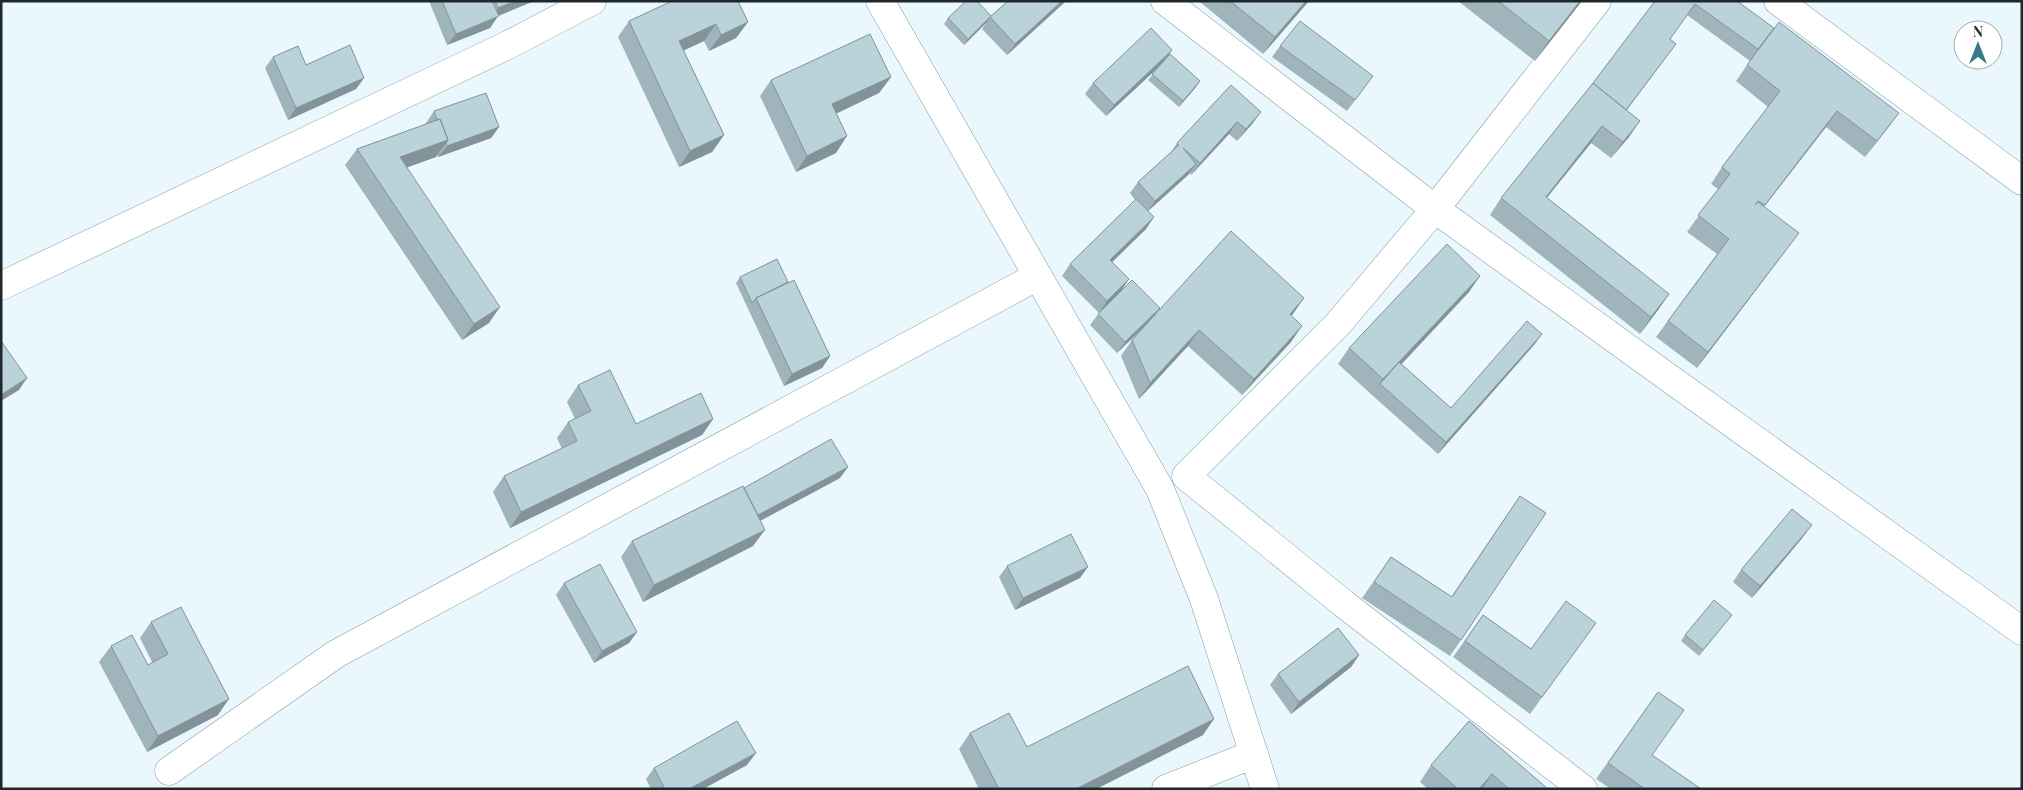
<svg xmlns="http://www.w3.org/2000/svg" width="2023" height="790" font-family="'Playfair Display',serif">
	<rect width="100%" height="100%" fill="#eaf8fd"/>
	<g fill="none" stroke-linecap="round" stroke-linejoin="round">
		<g stroke="#869da4" stroke-width="29">
			<path id="minor" d="M880,1L1160,489L1204,599L1265,789
				M1165,1L1435,209L1597,1
				M1778,1L2022,181
				M1,286L508,45L592,1
				M169,771L336,654L1038,276
				M1166,789L1254,754
				M1583,789L1344,604L1186,476L1338,324L1435,209L1662,373L2022,631"/>
		</g>
		<use href="#minor" stroke="#fff" stroke-width="28"/>
	</g>
	<path fill="#a0b5bb" d="M429,1H534L498,16L490,28L447,45Z
		M1008,1H1066L1007,55L982,29L987,22L964,45L944,24L948,18L991,16Z
		M1199,1H1309L1263,54Z
		M1458,1H1582L1535,61Z
		M1655,1H1737L1887,129L1865,157L1826,127L1764,207L1787,249L1697,368L1656,337L1717,254L1687,232L1718,189L1711,184L1722,167L1768,107L1736,81L1750,61L1687,15L1670,39L1676,44L1627,110L1629,137L1611,158L1591,143L1547,198L1669,294L1658,310L1640,334L1490,215L1501,198L1593,83Z
		M629,21L748,22L736,38L709,51L704,41L683,50L724,135L712,152L679,167L618,37Z
		M1280,46L1365,87L1347,111L1272,57Z
		M273,57L306,65L364,78L356,89L288,120L265,68Z
		M1167,57L1200,81L1196,87L1179,107L1148,80L1160,66L1106,116L1085,94L1093,83Z
		M891,77L879,93L837,113L836,153L796,172L760,96L771,80Z
		M1231,85L1253,123L1237,141L1229,134L1191,175L1189,173L1188,175L1148,211L1146,229L1112,262L1129,279L1121,291L1100,311L1291,316V342L1242,395L1188,346L1139,399L1121,356L1132,340L1140,331L1117,353L1090,325L1099,313L1062,276L1070,264L1135,200L1130,193L1138,182L1171,152L1177,143Z
		M434,111L499,127L491,138L438,157V155L436,157L407,167L489,323L462,340L345,165L357,149L426,124V123Z
		M740,277L788,282L830,356L822,368L784,386L736,283Z
		M1469,292L1401,364L1451,408L1534,345L1438,454L1372,395L1374,394L1372,395L1338,364L1349,348Z
		M578,385L636,424L713,419L702,435L510,528L493,492L504,476L562,449L557,438L568,422L575,419L567,402Z
		M840,478L760,521L753,546L643,602L621,557L632,541L744,488Z
		M1520,496L1461,640L1450,656L1362,598L1391,557L1451,597Z
		M1803,537L1752,598L1733,582L1741,570Z
		M1007,566L1080,578L1015,610L999,577Z
		M564,583L637,632L629,643L594,663L556,595Z
		M1483,615L1531,649L1596,623L1530,714L1453,657Z
		M1732,615L1699,656L1681,641L1685,635Z
		M151,622L218,715L147,752L99,662L111,646L148,665L152,662L140,638Z
		M1359,655L1351,667L1291,714L1270,685L1278,674Z
		M1658,692L1652,755L1701,789H1611L1596,779Z
		M1469,721L1548,789H1428L1420,782L1431,765Z
		M970,733L1027,747L1203,735L1096,789H979L959,749Z
		M747,765L703,789H651L646,779L654,768Z"/>
	<path fill="#829399" d="M515,1H534L498,16L490,28L447,45L456,34L490,20L498,8Z
		M1062,1H1066L1007,55L1015,44Z
		M1306,1H1309L1263,54L1275,37Z
		M1580,1H1582L1535,61L1549,41Z
		M991,16L987,22L964,45L968,39Z
		M748,22L736,38L709,51L721,35Z
		M716,24L704,41L668,58L679,41Z
		M1172,50L1164,62L1106,116L1114,105Z
		M891,77L879,93L821,121L832,104Z
		M364,78L356,89L288,120L296,108Z
		M1200,81L1196,87L1179,107L1183,101Z
		M1837,111L1826,127L1753,221L1765,205Z
		M1261,112L1253,123L1237,141L1246,129Z
		M1899,113L1887,129L1865,157L1877,141Z
		M1640,121L1629,137L1611,158L1623,142Z
		M1237,122L1229,134L1191,175L1200,163Z
		M1602,126L1591,143L1534,213L1546,197Z
		M499,127L491,138L438,157L447,146Z
		M724,135L712,152L679,167L690,151Z
		M847,136L836,153L796,172L807,156Z
		M448,140L436,157L389,174L400,157Z
		M1196,164L1188,175L1147,212L1155,201Z
		M1154,217L1146,229L1102,272L1110,260Z
		M1799,233L1787,249L1697,368L1708,352Z
		M1480,276L1469,292L1382,385L1380,384L1372,395L1383,379Z
		M1129,279L1121,291L1099,313L1107,301Z
		M1669,294L1658,310L1640,334L1651,317Z
		M1304,298L1293,314L1278,331L1290,314Z
		M500,307L489,323L462,340L474,324Z
		M1160,308L1151,320L1117,353L1125,342Z
		M1302,326L1291,342L1242,395L1254,379Z
		M1199,330L1188,346L1139,399L1150,383Z
		M1542,334L1534,345L1438,454L1446,442Z
		M830,356L822,368L784,386L792,374Z
		M27,378L19,390L1,401V395Z
		M713,419L702,435L510,528L521,512Z
		M848,467L840,478L745,529L753,518Z
		M1812,525L1803,537L1752,598L1760,586Z
		M765,530L753,546L643,602L654,585Z
		M1088,567L1080,578L1015,610L1023,598Z
		M637,632L629,643L594,663L602,651Z
		M1359,655L1351,667L1291,714L1299,702Z
		M229,699L218,715L147,752L158,736Z
		M1214,719L1203,735L1096,789H1076Z
		M756,753L747,765L703,789H689Z
		M1492,774L1482,789H1479Z"/>
	<path fill="#bad2da" stroke="#829399" d="M442,1H492L499,16L456,34Z
		M495,1H515L498,8Z
		M672,1H738L748,22L721,35L716,24L679,41L724,135L690,151L629,21Z
		M966,1H977L991,16L968,39L948,18Z
		M1008,1H1062L1015,44L990,17Z
		M1230,1H1306L1275,37Z
		M1498,1H1580L1549,41Z
		M1655,1H1737L1774,28L1758,49L1695,4L1670,39L1676,44L1626,110L1593,83Z
		M1300,21L1373,76L1355,100L1280,46Z
		M1779,22L1899,113L1877,141L1837,111L1765,205L1758,201L1755,205L1758,202L1799,233L1708,352L1668,321L1729,239L1698,215L1730,174L1722,167L1780,91L1747,65Z
		M1151,28L1172,50L1114,105L1093,83Z
		M870,34L891,77L832,104L847,136L807,156L771,80Z
		M350,45L364,78L296,108L273,57L298,46L306,65Z
		M1170,54L1200,81L1183,101L1152,74Z
		M1593,83L1640,121L1623,142L1602,126L1546,197L1669,294L1651,317L1501,198Z
		M1231,85L1261,112L1246,129L1237,122L1200,163L1183,148L1196,164L1155,201L1138,182L1179,145L1177,143Z
		M486,93L499,127L447,146L446,143L448,140L440,119L437,120L434,111Z
		M440,119L448,140L400,157L500,307L474,324L357,149Z
		M1136,199L1154,217L1110,260L1129,279L1107,301L1070,264Z
		M1231,231L1304,298L1290,314L1302,326L1254,379L1199,330L1150,383L1132,340Z
		M1447,244L1480,276L1383,379L1349,348Z
		M777,259L788,282L756,298L752,303L740,277Z
		M794,280L830,356L792,374L756,298Z
		M1132,280L1160,308L1125,342L1098,314Z
		M1527,321L1542,334L1446,442L1380,384L1399,362L1451,408Z
		M1,341L27,378L1,395Z
		M610,370L636,424L701,393L713,419L521,512L504,476L577,441L568,422L591,411L578,385Z
		M831,439L848,467L758,515L744,488Z
		M743,486L765,530L654,585L632,541Z
		M1520,496L1546,513L1461,640L1374,582L1391,557L1452,597Z
		M1792,509L1812,525L1760,586L1741,570Z
		M1071,534L1088,567L1023,598L1007,566Z
		M600,564L637,632L602,651L564,583Z
		M1714,600L1732,615L1703,650L1685,635Z
		M1566,601L1596,623L1542,697L1465,641L1483,615L1531,649Z
		M181,607L229,699L158,736L111,646L132,635L148,665L168,654L151,622Z
		M1338,628L1359,655L1299,702L1278,674Z
		M1188,666L1214,719L1076,789H999L970,733L1009,713L1027,747Z
		M1658,692L1684,710L1652,755L1701,789H1645L1608,763Z
		M737,721L756,753L689,789H665L654,768Z
		M1469,721L1548,789H1509L1492,774L1479,789H1458L1431,765Z"/>
	<rect width="2023" height="790" fill="none" stroke="#1e282a" stroke-width="5"/>
	<g transform="translate(1978 45)"><circle r="24" fill="#ffffff" stroke="#a5a9aa"/>
	<path d="M0-4L9 19L0 12L-9 19Z" fill="#387a8c"/>
	<text y="-8" font-size="14" font-weight="bold" text-anchor="middle" fill="#1e282a">N</text>
	</g>
</svg>
